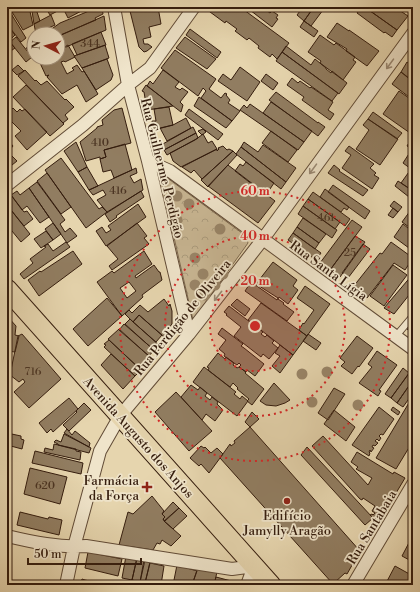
<svg xmlns="http://www.w3.org/2000/svg" width="420" height="592" font-family="'Libre Bodoni',serif">
	<defs>
		<pattern id="park-crowns" width="20" height="18" patternUnits="userSpaceOnUse"><rect width="20" height="18" fill="#c8b693"/><path d="M2 6a3 3 0 1 1 6 0M12 15a3 3 0 1 1 6 0" fill="none" stroke="#ac9c7e"/></pattern>
	</defs>
	<rect width="100%" height="100%" fill="#e6d5ae"/>
	<filter id="stains"><feTurbulence type="fractalNoise" baseFrequency=".005" numOctaves="4"/><feColorMatrix values="0 0 0 0 .2 0 0 0 0 .09 0 0 0 0 .02 0 0 0 .5 -.17"/></filter>
	<radialGradient id="worn" r=".72"><stop offset=".6" stop-color="#630" stop-opacity="0"/><stop offset="1" stop-color="#630" stop-opacity=".3"/></radialGradient>
	<path fill="url(#park-crowns)" stroke="#7e6a50" d="M166,177L246,236L248,243L193,320L161,181Z"/>
	<path fill="#917d61" stroke="#351d0e" fill-rule="evenodd" d="M7,7L26,38L21,42L7,24Z
		M9,7H29L33,25L23,30Z
		M45,7H65L50,15Z
		M65,7H89L68,18L63,8Z
		M94,7H102L103,14L95,18L96,20L58,36V34H41L53,29V28L60,23L89,11L88,10Z
		M129,7H158L161,24L149,27L151,37L143,39L144,44H148L152,47L147,51L144,52L139,47Z
		M208,7H240L289,43L277,59L272,54L270,57L258,48L259,46L249,38L247,40L235,31L237,29L226,21L225,23L206,9Z
		M246,7H262L270,13L272,11L278,15L276,18L278,19L272,27Z
		M303,7H305L311,11L304,21L297,15Z
		M314,7H318L323,10L311,26L304,21Z
		M361,7H367L366,8L397,30L392,37L385,32L384,33L357,13Z
		M367,7H392L395,9L396,8L408,16L397,30L366,8Z
		M36,9L40,21L34,24L32,11Z
		M51,15L55,25L36,34L34,24Z
		M104,16L106,30L59,50L58,42L62,41L59,36Z
		M304,21L318,31L314,37L300,27Z
		M337,23L349,31V30L379,51L367,66L346,51L347,49L327,37Z
		M7,25L15,35L9,41L7,39Z
		M190,29L221,52L217,58L186,35Z
		M101,32L106,45L77,55L72,44Z
		M320,35L334,45L336,43L355,57L353,60L356,62L343,80L320,63L321,61L308,52Z
		M16,37L32,57L26,62L10,42Z
		M185,37L216,59L207,69L176,48Z
		M7,39L15,48L8,53L7,52Z
		M33,44L34,46V57L26,48Z
		M68,45L75,57L65,62L64,61L61,62L67,74L74,70L72,68L77,65L82,72L84,71L98,94L86,102L77,85L62,94L47,77L49,75L46,76L40,63L43,62V59L44,58H58V52L62,51L61,49Z
		M105,45L109,58L82,68L74,56Z
		M286,46L311,65L315,59L326,68V69L331,73L332,71L347,83L339,94L282,52Z
		M175,50L216,79L209,89L221,98L225,93L227,94L226,95L230,100L228,103L240,111L232,121L201,98L206,91L203,88L198,96L161,68Z
		M282,52L338,93L332,101L276,61Z
		M107,59L113,75L111,80L96,90L82,68Z
		M407,62L413,66V81L401,72Z
		M18,65L24,71L17,75L12,70Z
		M240,67L260,82L247,101L218,81L223,74L231,80Z
		M25,70L35,81L36,80L41,85L47,81L65,100L66,99L74,107L65,115L68,119L63,123L18,76Z
		M163,70L179,82L175,87L180,90L182,88L188,92L180,102L183,105L181,112L147,86L150,81L153,84Z
		M401,72L413,82V100L392,84Z
		M266,74L278,83L273,90L261,81Z
		M292,78L298,83L300,81L310,88L311,87L333,102L328,110L334,114L330,120L302,100L304,97L287,85Z
		M26,85L64,124L50,136L13,97Z
		M146,85L150,88L173,106L147,110L144,92L142,91Z
		M399,91L413,101V129L410,133L383,114Z
		M276,92L318,123V122L325,127L318,136L269,100Z
		M199,97L232,121L226,128L194,106Z
		M271,102L312,131L304,142L263,113Z
		M250,104L304,142L298,150L240,110L244,105L247,108Z
		M169,107L173,125L154,130L152,121H156L154,109Z
		M13,108L17,112L20,109L22,111L25,109L47,132L27,150L15,136L21,131L7,117V114Z
		M122,108L131,143L104,150L106,157L100,159V157L86,161L80,142L97,128V127L103,125L102,120L114,110Z
		M189,109L223,134L218,140L185,115Z
		M373,112L402,133L397,139L368,119Z
		M186,118L191,128L167,141L160,128L173,125Z
		M368,119L398,139L380,165L356,149L369,130L363,125Z
		M193,127L196,133L164,150L161,145Z
		M203,129L206,132L202,135L198,131Z
		M271,131L297,150L288,162L262,143Z
		M196,133L198,138L167,155L164,150Z
		M203,134L208,143L212,141L217,149L181,167L173,161L170,153L195,140Z
		M413,136V150L407,146Z
		M7,139L13,146L8,152L7,151Z
		M76,142L87,167L78,172L64,151Z
		M244,142L258,152L263,145L296,168L286,182L241,147Z
		M125,144L132,170L114,178L111,170L103,172L100,159L106,157L104,150Z
		M223,146L227,150L229,149L233,151L202,179L194,170L191,173L182,167L217,149V151L219,149L218,148Z
		M349,146L374,164L370,168L376,173L374,175L379,178L372,189L342,168L351,155L345,151Z
		M241,147L286,182L281,189L236,154Z
		M412,149L413,150V191L401,183L411,169L403,163Z
		M7,151L17,161L7,169Z
		M233,151L237,155L208,187L201,180Z
		M61,158L99,209L102,207L107,212L86,228L45,170Z
		M246,162L274,183L266,195L235,171L240,164L243,166Z
		M228,165L275,201L258,223L208,186Z
		M334,165L340,170L339,171L368,190L363,196L328,173Z
		M87,167L98,186L89,190L78,172Z
		M136,168L137,173L130,176L134,183L141,179L143,190L107,212L97,200L106,195L103,190L93,195L89,190Z
		M47,173L71,207L61,214L37,181Z
		M398,181L413,191L409,197L395,186Z
		M37,182L65,220L60,224L65,232L70,228L77,236L67,243L29,188Z
		M333,185L370,211L365,219L328,192Z
		M29,188L49,217L40,223L27,206L22,210L11,195L17,191L20,195Z
		M325,189L349,207L347,210L344,208L341,212L320,197Z
		M141,191L144,197L116,216L117,217L110,222L105,214Z
		M313,192L350,219L345,226L308,199Z
		M11,195L24,212L27,211L33,219L24,226L7,205V199Z
		M308,199L340,222L335,229L303,206Z
		M394,201L402,207L398,212L390,206Z
		M138,204L146,217L106,246L96,231L102,227L106,233L111,230L108,226Z
		M7,205L30,234L21,242L7,225Z
		M303,206L337,230L332,238L298,214Z
		M413,207V230L402,222Z
		M393,208L398,212L393,218L388,215Z
		M303,218L326,234L319,243L297,227Z
		M352,220L362,227L330,270L320,263Z
		M53,223L61,234L53,240L45,229Z
		M137,223L147,236L144,238L149,244L112,270L109,266L118,259L107,246Z
		M403,224L413,232V251L394,237Z
		M297,227L319,243L315,249L293,233Z
		M46,231L53,240L41,248L34,239Z
		M293,233L321,253L316,260L288,240Z
		M355,236L365,242L340,277L330,270Z
		M66,242L70,247L24,279L20,274L33,263L30,259L46,247L44,246L48,244L53,251Z
		M391,242L413,258L405,270L394,263L367,298L353,287L380,253L382,254Z
		M363,244L370,249L348,278L342,273Z
		M73,251L82,264L39,296L28,280L40,271L41,272Z
		M144,251L152,264L135,276L136,278L154,265L159,272H160L162,280L142,295L143,297L122,316L97,282L112,271L114,273ZM129,282L136,291L127,298L120,288Z
		M273,262L297,280L293,286L298,290L288,304L279,297L278,299L284,303L283,304L294,312L287,321L245,291L251,282L277,300L278,298L256,284Z
		M393,265L407,275L384,306L370,296Z
		M413,274V290L394,314L384,308Z
		M305,286L330,304L307,336L299,330L303,323L304,324L314,310L297,298Z
		M107,298L122,316L88,346L73,329Z
		M164,299L169,306L170,304L172,311V324L168,329L170,331L165,338L139,315L133,322L125,314L129,310L132,313L140,305L148,312Z
		M237,299L250,309L245,316L231,305Z
		M261,303L307,336L293,355L248,320Z
		M229,306L263,332L261,334L265,337L267,335L274,341L272,343L278,348L269,359L263,354L261,357L234,336L241,327L226,315L227,314L224,312Z
		M139,315L162,335L156,342L133,322Z
		M7,316L16,326L15,335L19,336L15,352L7,351Z
		M130,319L161,347L157,353L125,324Z
		M413,320V334L406,328Z
		M124,324L154,350L149,356L119,330Z
		M222,328L243,344L241,346L244,348L264,364L255,376L247,370L246,372L239,367L241,365L239,363L237,365L234,363L224,356L225,354L219,349L226,340L218,334Z
		M119,329L151,358L141,370L108,339Z
		M22,334L61,379L29,408L14,392L25,382L23,379L19,382L10,375L18,336Z
		M308,334L321,343L316,350L303,341Z
		M357,336L373,348L359,367L358,366L352,374L341,366L345,362L340,358Z
		M109,340L141,370L135,376L104,347L106,345L104,344Z
		M280,345L293,355L280,373L272,366L280,356L275,353Z
		M377,351L397,365L379,390L381,391L378,396L359,383L372,367L368,364Z
		M218,353L225,359L226,357L234,363L233,365L237,368L239,367L246,372L245,373L264,389L252,405L247,401L249,399L237,389L238,388L233,383L230,387L208,370L209,368L207,367Z
		M111,354L135,376L123,389L101,365Z
		M204,367L236,392L234,394L240,399L242,396L248,401L237,416L193,382Z
		M403,368L409,373L391,398L385,394Z
		M413,368V380L397,403L391,398Z
		M413,380V393L403,407L397,403Z
		M274,383L290,400L285,403L276,406L266,405L260,401Z
		M191,385L198,390L200,387L207,393L205,396L210,400L212,397L218,402L217,404L223,410L215,421L206,414L202,420L181,397Z
		M334,388L345,394L328,420L318,413Z
		M176,392L212,431L189,451L155,412Z
		M413,396V441L396,469L376,458Z
		M69,398L78,409L53,432L51,429L47,433L39,423Z
		M84,403L91,410L69,431L63,425L77,412L76,411Z
		M379,407L394,419L383,435L381,434L379,436L381,438L379,441L377,439L375,441L378,443L375,446L373,445L372,447L374,448L371,452L370,450L369,452L370,453L369,456L352,445Z
		M393,407L400,412L398,415L391,410Z
		M334,410L355,427L346,441L324,424Z
		M252,412L259,419L250,427L245,422Z
		M250,427L360,551L353,558L355,560L347,574L345,573L333,584L220,458L230,444L231,446L235,443L234,441Z
		M67,429L72,435L75,431L90,443L89,447L64,433Z
		M7,433L21,436V439L24,440L22,449L7,445Z
		M64,434L91,448L89,453L58,445V444L54,442L56,440L61,442Z
		M323,436L368,485L372,478L356,469L358,467L351,462L357,452L393,474L394,472L405,478L380,520H378L377,522L370,515L372,514L373,515L375,513L372,511L375,506L363,498L362,500L360,499L312,446Z
		M54,444L76,449V451L81,452L80,460L44,452L45,448L53,450Z
		M201,446L204,448L205,447L211,453L217,448L223,454L209,473L201,464L199,466L190,458Z
		M307,447L373,518L365,525L301,455Z
		M35,451L83,463L81,474L32,463Z
		M30,468L67,477L60,504L24,494Z
		M152,496L164,511L162,514L165,517L163,519L164,521L181,536L171,546L162,540L160,544L157,543L153,550L119,545L128,512L133,514Z
		M173,502L179,508L165,521L163,519L165,517L162,514Z
		M179,508L187,516L173,529L164,521Z
		M20,512L48,519L49,517L62,520L59,535L17,525Z
		M413,535V562L402,556Z
		M88,552L122,559L118,576L85,568Z
		M126,556L137,558L132,580L122,578Z
		M137,558L145,560L140,582L132,580Z
		M144,560L150,562L145,583L140,582Z
		M150,563L164,566L161,585L145,583Z
		M177,565L197,571L192,585H173Z
		M395,566L413,576V585H385Z
		M198,567L217,572L214,585H192Z
		M216,577L235,582L234,585H214Z
		M82,579L85,580L109,585H80Z
		M131,580H132L152,585H130Z
		M161,581L173,583V585H161Z"/>
	<g fill="none" stroke-linecap="round" stroke-linejoin="round">
		<g stroke="#614b36" stroke-width="8">
			<path id="service" d="M396,336L413,316"/>
		</g>
		<g stroke="#614b36" stroke-width="14">
			<path id="minor" d="M114,7L128,85L148,161L189,334
				M148,161L170,171L413,349
				M7,185L83,125L128,85L150,68L194,7
				M7,536C32,542 60,548 86,546L232,569L254,566L247,585
				M66,585L74,547L100,451L120,416L189,334L263,239L413,33
				M353,585L413,484"/>
		</g>
		<g stroke="#351d0e" stroke-width="21">
			<path id="primary" d="M7,289L271,585"/>
		</g>
		<use href="#service" stroke="#efe4ca" stroke-width="6"/>
		<use href="#minor" stroke="#efe4ca" stroke-width="12"/>
		<use href="#primary" stroke="#e6d5ae" stroke-width="19"/>
	</g>
	<g fill="#998568">
		<circle cx="177" cy="196" r="5.5"/>
		<circle cx="189" cy="204" r="5.5"/>
		<circle cx="177" cy="220" r="5.5"/>
		<circle cx="220" cy="229" r="5.5"/>
		<circle cx="195" cy="258" r="5.5"/>
		<circle cx="203" cy="274" r="5.5"/>
		<circle cx="223" cy="274" r="5.5"/>
		<circle cx="195" cy="285" r="5.5"/>
		<circle cx="215" cy="285" r="5.5"/>
		<circle cx="205" cy="295" r="5.5"/>
		<circle cx="327" cy="372" r="5.5"/>
		<circle cx="302" cy="374" r="5.5"/>
		<circle cx="312" cy="402" r="5.5"/>
		<circle cx="358" cy="405" r="5.5"/>
	</g>
	<defs><path id="oneway-shaft" d="M-6 0H5M1.5-3L5.5 0L1.5 3" fill="none" stroke-width="1.6" stroke-linecap="round" stroke-linejoin="round"/></defs>
	<g stroke="#9b8a75">
		<use href="#oneway-shaft" transform="translate(390 64) rotate(126)"/>
		<use href="#oneway-shaft" transform="translate(313 169) rotate(126)"/>
		<use href="#oneway-shaft" transform="translate(218 296) rotate(128)"/>
	</g>
	<circle cx="255" cy="326" r="45" fill="#d62828" fill-opacity=".12"/>
	<g fill="none" stroke="#d62828" stroke-width="2" stroke-dasharray="2 4">
		<circle cx="255" cy="326" r="45"/>
		<circle cx="255" cy="326" r="90"/>
		<circle cx="255" cy="326" r="135"/>
	</g>
	<g fill="#8f2418" stroke="#efe4ca" stroke-width="1.5">
		<path d="M145 481h4v4h4v4h-4v4h-4v-4h-4v-4h4z"/>
		<circle cx="287" cy="501" r="4"/>
	</g>
	<g text-anchor="middle" stroke-width="3.5" stroke-linejoin="round" paint-order="stroke">
		<g font-size="11" fill="#4c3523">
			<text x="90" y="47">344</text>
			<text x="100" y="146">410</text>
			<text x="118" y="194">416</text>
			<text x="326" y="221">461</text>
			<text x="350" y="256">25</text>
			<text x="33" y="375">716</text>
			<text x="45" y="489">620</text>
		</g>
		<g font-size="13" fill="#351d0e" stroke="#efe4ca">
			<text transform="translate(163 168) rotate(76)" y="5">Rua Guilherme Perdigão</text>
			<text transform="translate(329 270) rotate(36)" y="5">Rua Santa Lígia</text>
			<text transform="translate(182 317) rotate(-51)" y="5">Rua Perdigão de Oliveira</text>
			<text transform="translate(139 437) rotate(48)" y="5">Avenida Augusto dos Anjos</text>
			<text transform="translate(371 527) rotate(-59)" y="5">Rua Santabaia</text>
		</g>
		<g font-size="13" fill="#351d0e" stroke="#efe4ca" text-anchor="end">
			<text x="139" y="485">Farmácia<tspan x="139" dy="15">da Força</tspan></text>
			<text x="287" y="520" text-anchor="middle">Edifício<tspan x="287" dy="15">Jamylly Aragão</tspan></text>
		</g>
	</g>
	<circle cx="255" cy="326" r="6" fill="#d62828" stroke="#efe4ca" stroke-width="2"/>
	<g font-size="12" text-anchor="middle" font-weight="bold" fill="#d62828" stroke="#efe4ca" stroke-width="3.5" stroke-linejoin="round" paint-order="stroke">
		<text x="255" y="195">60 m</text>
		<text x="255" y="240">40 m</text>
		<text x="255" y="285">20 m</text>
	</g>
	<rect width="420" height="592" fill="none" stroke="#e6d5ae" stroke-width="24"/>
	<rect x="8" y="8" width="404" height="576" fill="none" stroke="#351d0e" stroke-width="2"/>
	<rect x="12" y="12" width="396" height="568" fill="none" stroke="#351d0e"/>
	<g transform="translate(46 46) rotate(276)"><circle r="19" fill="#efe4ca" stroke="#a5947f"/>
	<path d="M0-3L7 15L0 10L-7 15Z" fill="#8f2418"/>
	<text y="-6" font-size="11" font-weight="bold" text-anchor="middle" fill="#351d0e">N</text>
	</g>
	<path d="M28 558v6h113v-6" fill="none" stroke="#351d0e" stroke-width="2"/>
	<text x="34" y="558" font-size="12" fill="#351d0e" stroke="#efe4ca" stroke-width="3" paint-order="stroke">50 m</text>
	<rect width="100%" height="100%" filter="url(#stains)"/>
	<rect width="100%" height="100%" fill="url(#worn)"/>
</svg>
